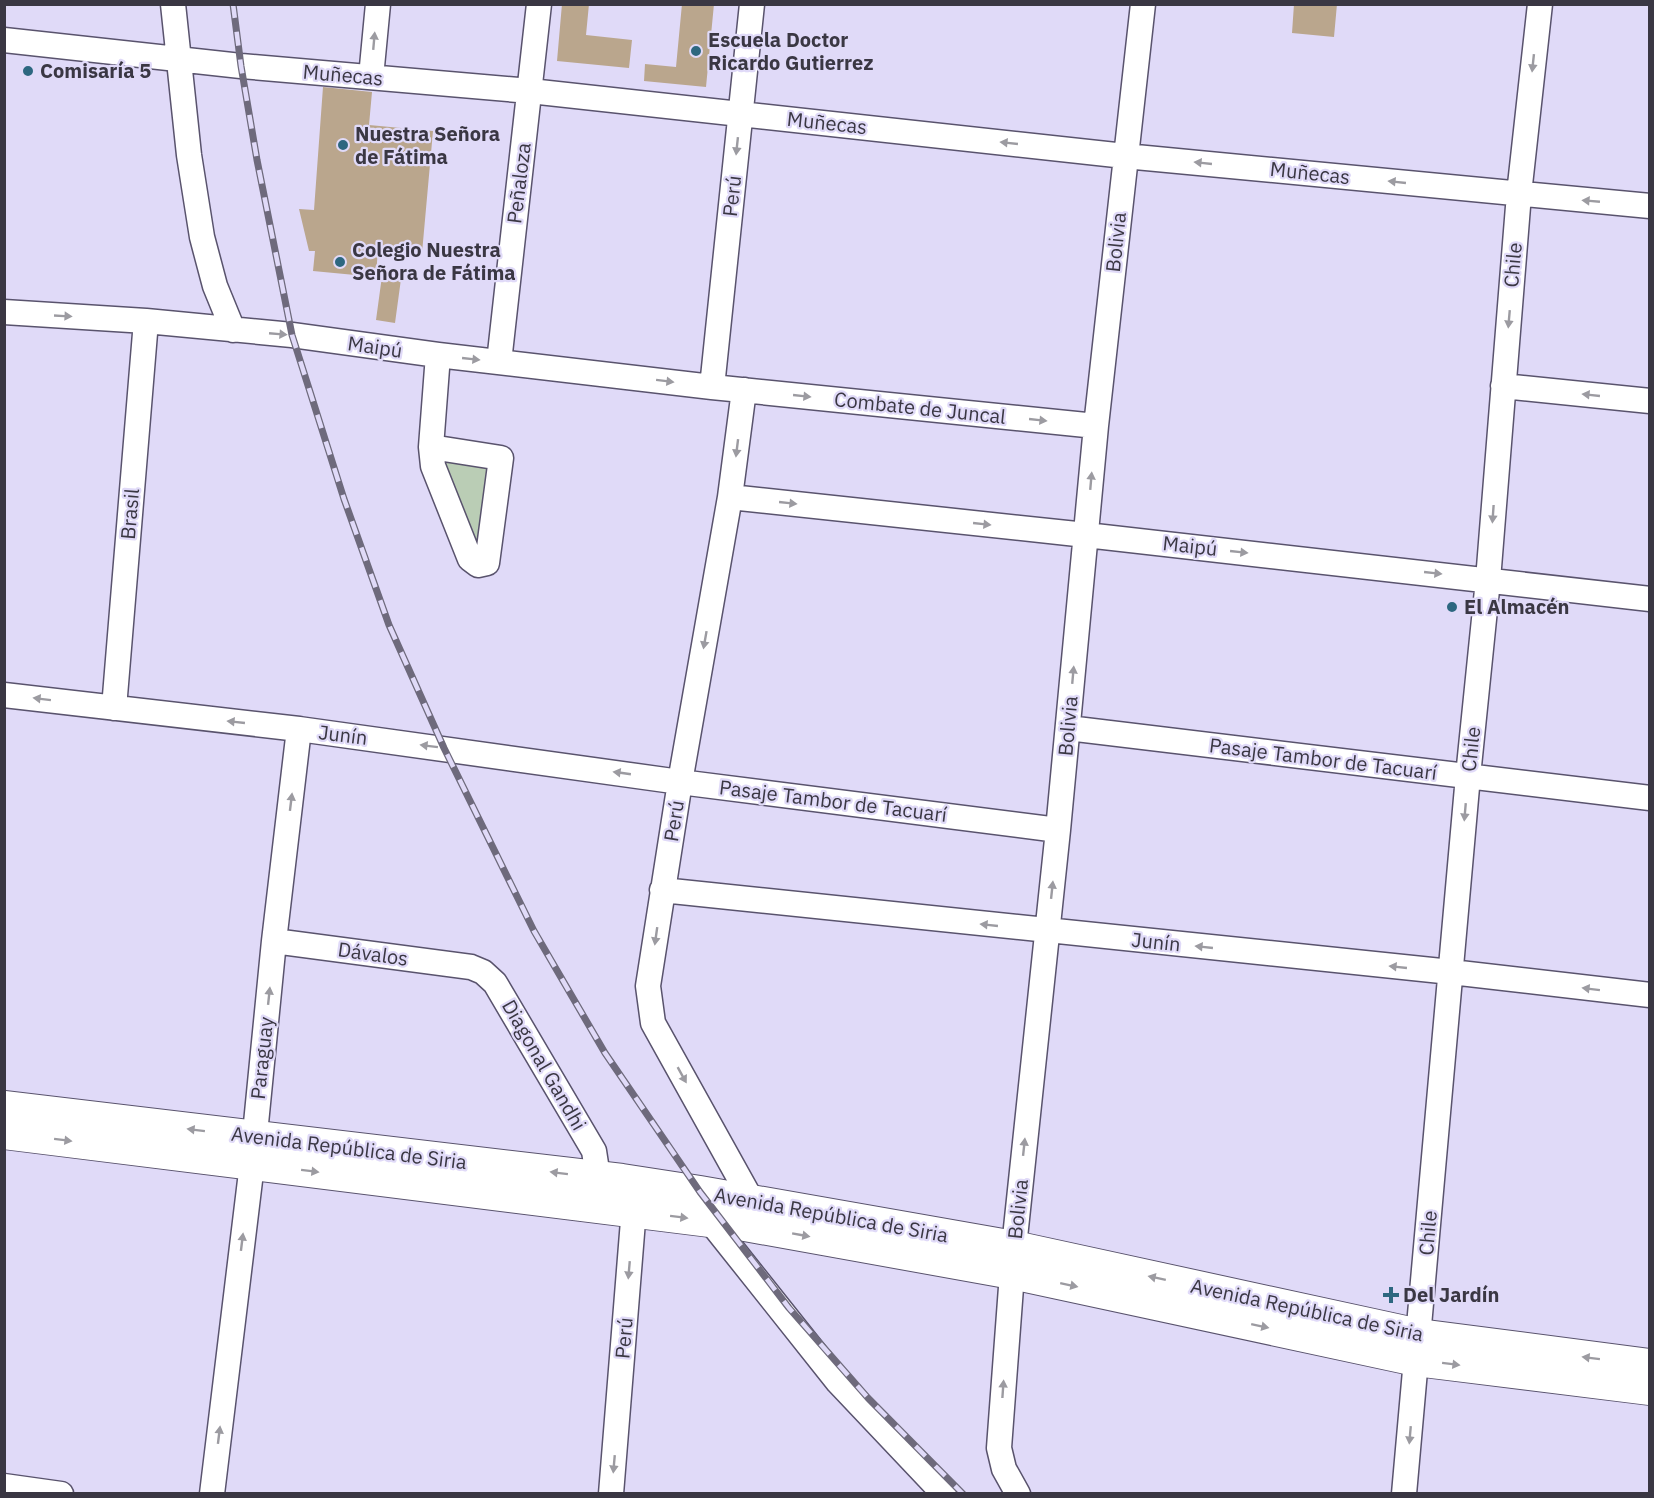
<svg xmlns="http://www.w3.org/2000/svg" width="1654" height="1498" font-family="'IBM Plex Sans',sans-serif">
	<rect width="100%" height="100%" fill="#e0daf8"/>
	<path fill="#bacdb5" d="M442,454L493,464L479,549Z"/>
	<path fill="#baa68d" d="M562,4H589L586,35L632,40L629,68L557,61Z
		M682,4H714L706,87L644,81L645,64L676,67Z
		M1294,4H1337L1334,37L1292,33Z
		M323,87L372,92L369,125L433,131L422,253L378,248L376,277L313,271L315,251H309L299,209L314,210Z
		M382,276L401,279L395,323L376,320Z"/>
	<g fill="none" stroke-linecap="round" stroke-linejoin="round">
		<g stroke="#59536d" stroke-width="27">
			<path id="minor" d="M173,4L189,155L202,237L215,286L233,330
				M4,40L241,66L530,91L1125,156L1650,206
				M371,77L378,4
				M4,312L146,321L292,335L438,355L712,387L1096,426
				M499,362L539,4
				M1503,386L1650,401
				M712,387L752,4
				M744,390L730,497L680,782L648,986L653,1023L752,1201L755,1211
				M431,447L501,458L487,563L478,565L470,559L433,466L431,447L438,355
				M730,497L1086,535L1650,599
				M4,695L299,729L680,782L1058,830
				M114,708L146,321
				M1068,728L1650,798
				M662,890L1451,972L1650,995
				M274,941L471,967L483,972L495,983L594,1151L598,1177
				M710,1221L838,1382L944,1494
				M4,1486L61,1494
				M212,1494L252,1164L274,941L299,729
				M611,1494L635,1196
				M1018,1494L1004,1469L999,1448L1014,1247L1058,830L1096,426L1143,4
				M1404,1494L1468,776L1488,580L1519,194L1540,4"/>
		</g>
		<g stroke="#59536d" stroke-width="34">
			<path id="major" d="M4,1107L622,1180L700,1192L1014,1247L1419,1335L1650,1365
				M4,1133L710,1221H723L1012,1273L1416,1360L1650,1389"/>
		</g>
		<use href="#minor" stroke="#fff" stroke-width="24"/>
		<use href="#major" stroke="#fff" stroke-width="32"/>
		<g stroke="#6e6a7c" stroke-width="7">
			<path id="rail" d="M233,4L241,66L257,160L292,335L344,499L389,625L444,748L534,931L605,1053L700,1192L789,1308L868,1398L963,1494"/>
		</g>
		<use href="#rail" stroke="#e0daf8" stroke-width="4.5" stroke-dasharray="14" stroke-linecap="butt"/>
	</g>
	<defs><path id="oneway-solid" d="M-6-.8H1V-3.2L6.5 0L1 3.2V.8H-6Z" transform="scale(1.5)"/></defs>
	<g fill="#9c9ba1">
		<use href="#oneway-solid" transform="translate(374 41) rotate(-85)"/>
		<use href="#oneway-solid" transform="translate(1533 63) rotate(96)"/>
		<use href="#oneway-solid" transform="translate(1009 143) rotate(-174)"/>
		<use href="#oneway-solid" transform="translate(737 146) rotate(96)"/>
		<use href="#oneway-solid" transform="translate(1203 163) rotate(-174)"/>
		<use href="#oneway-solid" transform="translate(1397 182) rotate(-174)"/>
		<use href="#oneway-solid" transform="translate(1591 201) rotate(-175)"/>
		<use href="#oneway-solid" transform="translate(63 316) rotate(3)"/>
		<use href="#oneway-solid" transform="translate(1509 319) rotate(95)"/>
		<use href="#oneway-solid" transform="translate(278 334) rotate(5)"/>
		<use href="#oneway-solid" transform="translate(471 359) rotate(6)"/>
		<use href="#oneway-solid" transform="translate(665 381) rotate(7)"/>
		<use href="#oneway-solid" transform="translate(1591 395) rotate(-174)"/>
		<use href="#oneway-solid" transform="translate(802 396) rotate(6)"/>
		<use href="#oneway-solid" transform="translate(1038 420) rotate(6)"/>
		<use href="#oneway-solid" transform="translate(737 448) rotate(97)"/>
		<use href="#oneway-solid" transform="translate(1091 481) rotate(-85)"/>
		<use href="#oneway-solid" transform="translate(788 503) rotate(6)"/>
		<use href="#oneway-solid" transform="translate(1493 514) rotate(94)"/>
		<use href="#oneway-solid" transform="translate(982 524) rotate(6)"/>
		<use href="#oneway-solid" transform="translate(1239 552) rotate(6)"/>
		<use href="#oneway-solid" transform="translate(1433 573) rotate(6)"/>
		<use href="#oneway-solid" transform="translate(705 640) rotate(100)"/>
		<use href="#oneway-solid" transform="translate(1073 675) rotate(-85)"/>
		<use href="#oneway-solid" transform="translate(42 699) rotate(-173)"/>
		<use href="#oneway-solid" transform="translate(236 722) rotate(-174)"/>
		<use href="#oneway-solid" transform="translate(429 746) rotate(-173)"/>
		<use href="#oneway-solid" transform="translate(622 773) rotate(-172)"/>
		<use href="#oneway-solid" transform="translate(291 802) rotate(-83)"/>
		<use href="#oneway-solid" transform="translate(1465 812) rotate(95)"/>
		<use href="#oneway-solid" transform="translate(1052 890) rotate(-84)"/>
		<use href="#oneway-solid" transform="translate(989 925) rotate(-174)"/>
		<use href="#oneway-solid" transform="translate(656 936) rotate(98)"/>
		<use href="#oneway-solid" transform="translate(1204 947) rotate(-174)"/>
		<use href="#oneway-solid" transform="translate(1398 967) rotate(-174)"/>
		<use href="#oneway-solid" transform="translate(1591 989) rotate(-173)"/>
		<use href="#oneway-solid" transform="translate(269 996) rotate(-84)"/>
		<use href="#oneway-solid" transform="translate(682 1075) rotate(61)"/>
		<use href="#oneway-solid" transform="translate(196 1130) rotate(-173)"/>
		<use href="#oneway-solid" transform="translate(63 1140) rotate(7)"/>
		<use href="#oneway-solid" transform="translate(1024 1147) rotate(-84)"/>
		<use href="#oneway-solid" transform="translate(310 1171) rotate(7)"/>
		<use href="#oneway-solid" transform="translate(559 1173) rotate(-173)"/>
		<use href="#oneway-solid" transform="translate(679 1217) rotate(7)"/>
		<use href="#oneway-solid" transform="translate(801 1235) rotate(10)"/>
		<use href="#oneway-solid" transform="translate(242 1242) rotate(-83)"/>
		<use href="#oneway-solid" transform="translate(629 1270) rotate(95)"/>
		<use href="#oneway-solid" transform="translate(1157 1278) rotate(-168)"/>
		<use href="#oneway-solid" transform="translate(1069 1285) rotate(12)"/>
		<use href="#oneway-solid" transform="translate(1260 1326) rotate(12)"/>
		<use href="#oneway-solid" transform="translate(1591 1358) rotate(-173)"/>
		<use href="#oneway-solid" transform="translate(1451 1364) rotate(7)"/>
		<use href="#oneway-solid" transform="translate(1003 1389) rotate(-86)"/>
		<use href="#oneway-solid" transform="translate(219 1435) rotate(-83)"/>
		<use href="#oneway-solid" transform="translate(1410 1435) rotate(95)"/>
		<use href="#oneway-solid" transform="translate(614 1464) rotate(95)"/>
	</g>
	<g fill="#2d6780" stroke="#e0daf8" stroke-width="2">
		<circle cx="696" cy="51" r="6"/>
		<circle cx="28" cy="71" r="6"/>
		<circle cx="343" cy="145" r="6"/>
		<circle cx="340" cy="262" r="6"/>
		<circle cx="1452" cy="607" r="6"/>
		<path d="M1388 1286h6v6h6v6h-6v6h-6v-6h-6v-6h6z"/>
	</g>
	<g text-anchor="middle" stroke-width="4.5" stroke-linejoin="round" paint-order="stroke">
		<g font-size="20" font-weight="bold" fill="#3a3743" stroke="#e0daf8" text-anchor="start">
			<text x="708" y="47">Escuela Doctor<tspan x="708" dy="23">Ricardo Gutierrez</tspan></text>
			<text x="40" y="78">Comisaría 5</text>
			<text x="355" y="141">Nuestra Señora<tspan x="355" dy="23">de Fátima</tspan></text>
			<text x="352" y="257">Colegio Nuestra<tspan x="352" dy="23">Señora de Fátima</tspan></text>
			<text x="1464" y="614">El Almacén</text>
			<text x="1403" y="1302">Del Jardín</text>
		</g>
		<g font-size="20" fill="#3a3743" stroke="#e0daf8">
			<text transform="translate(343 75) rotate(5)" y="7">Muñecas</text>
			<text transform="translate(827 123) rotate(6)" y="7">Muñecas</text>
			<text transform="translate(1310 173) rotate(6)" y="7">Muñecas</text>
			<text transform="translate(519 183) rotate(-83)" y="7">Peñaloza</text>
			<text transform="translate(732 196) rotate(-84)" y="7">Perú</text>
			<text transform="translate(1116 242) rotate(-84)" y="7">Bolivia</text>
			<text transform="translate(1513 265) rotate(-85)" y="7">Chile</text>
			<text transform="translate(375 347) rotate(8)" y="7">Maipú</text>
			<text transform="translate(920 408) rotate(6)" y="7">Combate de Juncal</text>
			<text transform="translate(130 514) rotate(-85)" y="7">Brasil</text>
			<text transform="translate(1190 546) rotate(6)" y="7">Maipú</text>
			<text transform="translate(1068 726) rotate(-85)" y="7">Bolivia</text>
			<text transform="translate(343 735) rotate(7)" y="7">Junín</text>
			<text transform="translate(1471 749) rotate(-84)" y="7">Chile</text>
			<text transform="translate(1323 759) rotate(7)" y="7">Pasaje Tambor de Tacuarí</text>
			<text transform="translate(833 801) rotate(7)" y="7">Pasaje Tambor de Tacuarí</text>
			<text transform="translate(674 821) rotate(-81)" y="7">Perú</text>
			<text transform="translate(1156 942) rotate(6)" y="7">Junín</text>
			<text transform="translate(373 954) rotate(8)" y="7">Dávalos</text>
			<text transform="translate(262 1058) rotate(-84)" y="7">Paraguay</text>
			<text transform="translate(544 1065) rotate(60)" y="7">Diagonal Gandhi</text>
			<text transform="translate(349 1148) rotate(7)" y="7">Avenida República de Siria</text>
			<text transform="translate(1018 1209) rotate(-84)" y="7">Bolivia</text>
			<text transform="translate(831 1215) rotate(10)" y="7">Avenida República de Siria</text>
			<text transform="translate(1428 1233) rotate(-85)" y="7">Chile</text>
			<text transform="translate(1307 1310) rotate(12)" y="7">Avenida República de Siria</text>
			<text transform="translate(624 1338) rotate(-85)" y="7">Perú</text>
		</g>
	</g>
	<rect width="1654" height="1498" fill="none" stroke="#3a3743" stroke-width="12"/>
</svg>
